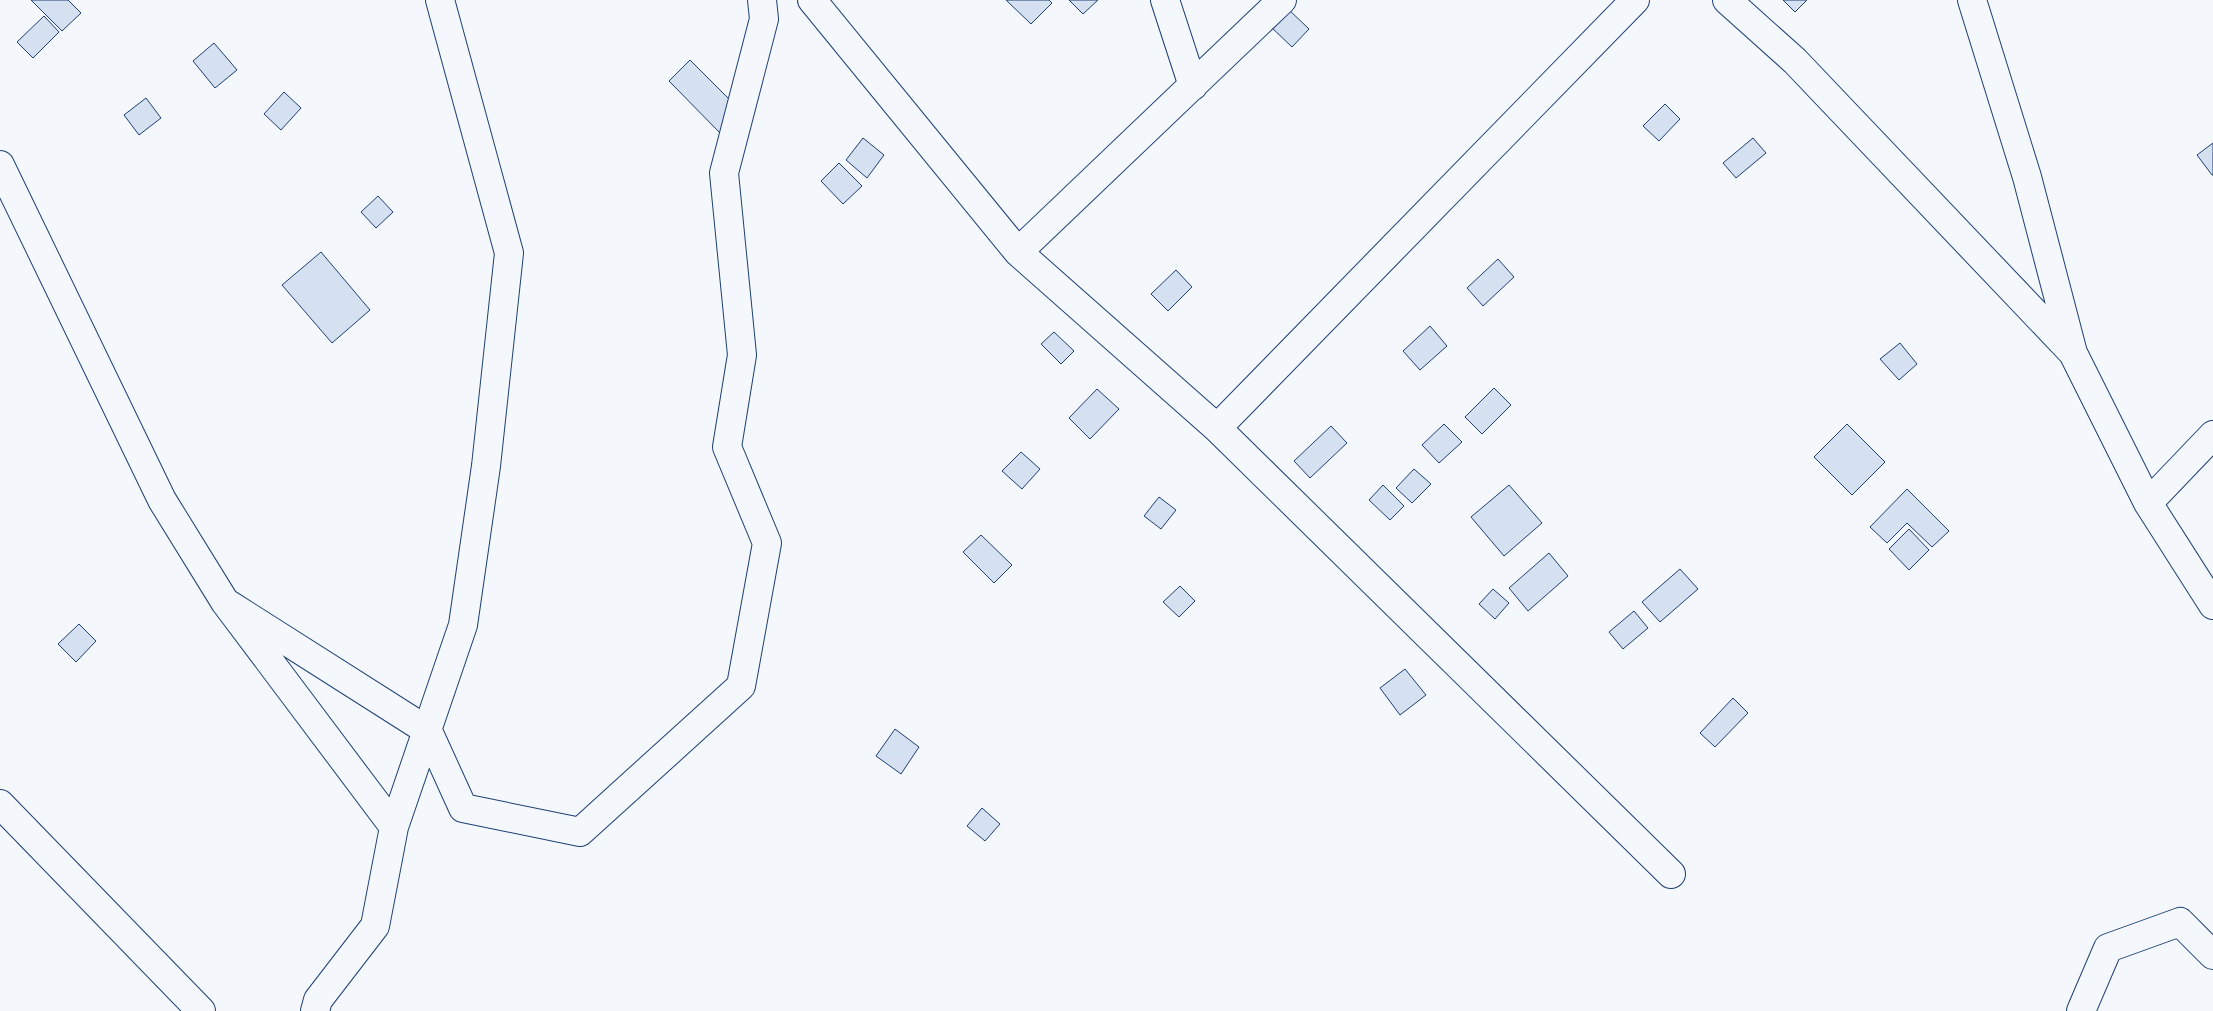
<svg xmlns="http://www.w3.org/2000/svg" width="2213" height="1011" font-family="Helvetica,sans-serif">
	<rect width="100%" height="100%" fill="#f4f7fb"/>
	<path fill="#d5e0f0" stroke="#1d3f73" d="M31,0H68L81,13L62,31Z
		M1006,0H1049L1052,3L1031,24Z
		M1069,0H1098L1083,14Z
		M1783,0H1807L1795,12Z
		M1286,7L1309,29L1292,47L1269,25Z
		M44,16L59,32L33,58L17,42Z
		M214,43L237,70L215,88L193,61Z
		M690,60L742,112L720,133L669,81Z
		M284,92L301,108L281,130L264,114Z
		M146,98L161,118L139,135L124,115Z
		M1665,104L1680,119L1659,141L1643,126Z
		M863,138L884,155L867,178L846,160Z
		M1753,138L1766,153L1736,178L1723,163Z
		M2213,143V175H2212L2197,155Z
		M839,163L862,186L843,204L821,181Z
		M378,196L393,212L376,228L361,212Z
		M321,252L370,310L332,343L282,285Z
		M1498,259L1514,277L1483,306L1467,288Z
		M1176,270L1192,287L1168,311L1151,294Z
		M1430,326L1447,346L1420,370L1403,351Z
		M1054,332L1074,351L1061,364L1041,344Z
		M1900,343L1917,364L1899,380L1880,359Z
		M1494,388L1511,405L1482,434L1465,417Z
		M1097,389L1119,409L1090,439L1069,418Z
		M1444,424L1462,442L1439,463L1422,445Z
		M1847,424L1885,462L1852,495L1814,457Z
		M1331,426L1347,443L1310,478L1294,461Z
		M1021,452L1040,469L1022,489L1002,471Z
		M1414,469L1431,484L1412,503L1396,488Z
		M1383,485L1404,506L1390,520L1369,500Z
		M1509,485L1542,523L1504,556L1471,517Z
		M1907,489L1949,531L1932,547L1907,523L1887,543L1870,527Z
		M1159,497L1176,510L1161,529L1144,516Z
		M1909,529L1929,550L1909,570L1889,549Z
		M981,535L1012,565L994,583L963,552Z
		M1549,553L1568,576L1528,611L1509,588Z
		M1680,569L1698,589L1660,622L1642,602Z
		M1180,586L1195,601L1179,617L1163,602Z
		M1493,589L1509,603L1495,619L1479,604Z
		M1634,611L1648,628L1623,649L1609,632Z
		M79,624L96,641L76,662L58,644Z
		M1405,669L1426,695L1400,715L1380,688Z
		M1733,698L1748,713L1715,747L1700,733Z
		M895,729L919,747L901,774L876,756Z
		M982,808L1000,824L985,841L967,826Z"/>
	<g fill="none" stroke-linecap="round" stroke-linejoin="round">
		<g stroke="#1d3f73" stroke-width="30">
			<path id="minor" d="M812,0L1018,252L1217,428L1671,874
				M1165,0L1193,86
				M1727,0L1795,61L2072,352
				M1972,0L2027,177L2073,353L2148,503L2213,605
				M0,165L162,500L225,602L394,827
				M1018,252L1282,0
				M1217,428L1635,0
				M2148,503L2213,435
				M225,602L428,731L463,808L580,832L741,686L767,543L727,447L742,355L724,173L764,19L762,0
				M0,804L201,1011
				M315,1011L318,1000L375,926L394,827L463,625L486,466L509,253L440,0
				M2081,1011L2108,948L2180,922L2213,955"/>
		</g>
		<use href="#minor" stroke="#f4f7fb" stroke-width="28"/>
	</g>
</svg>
